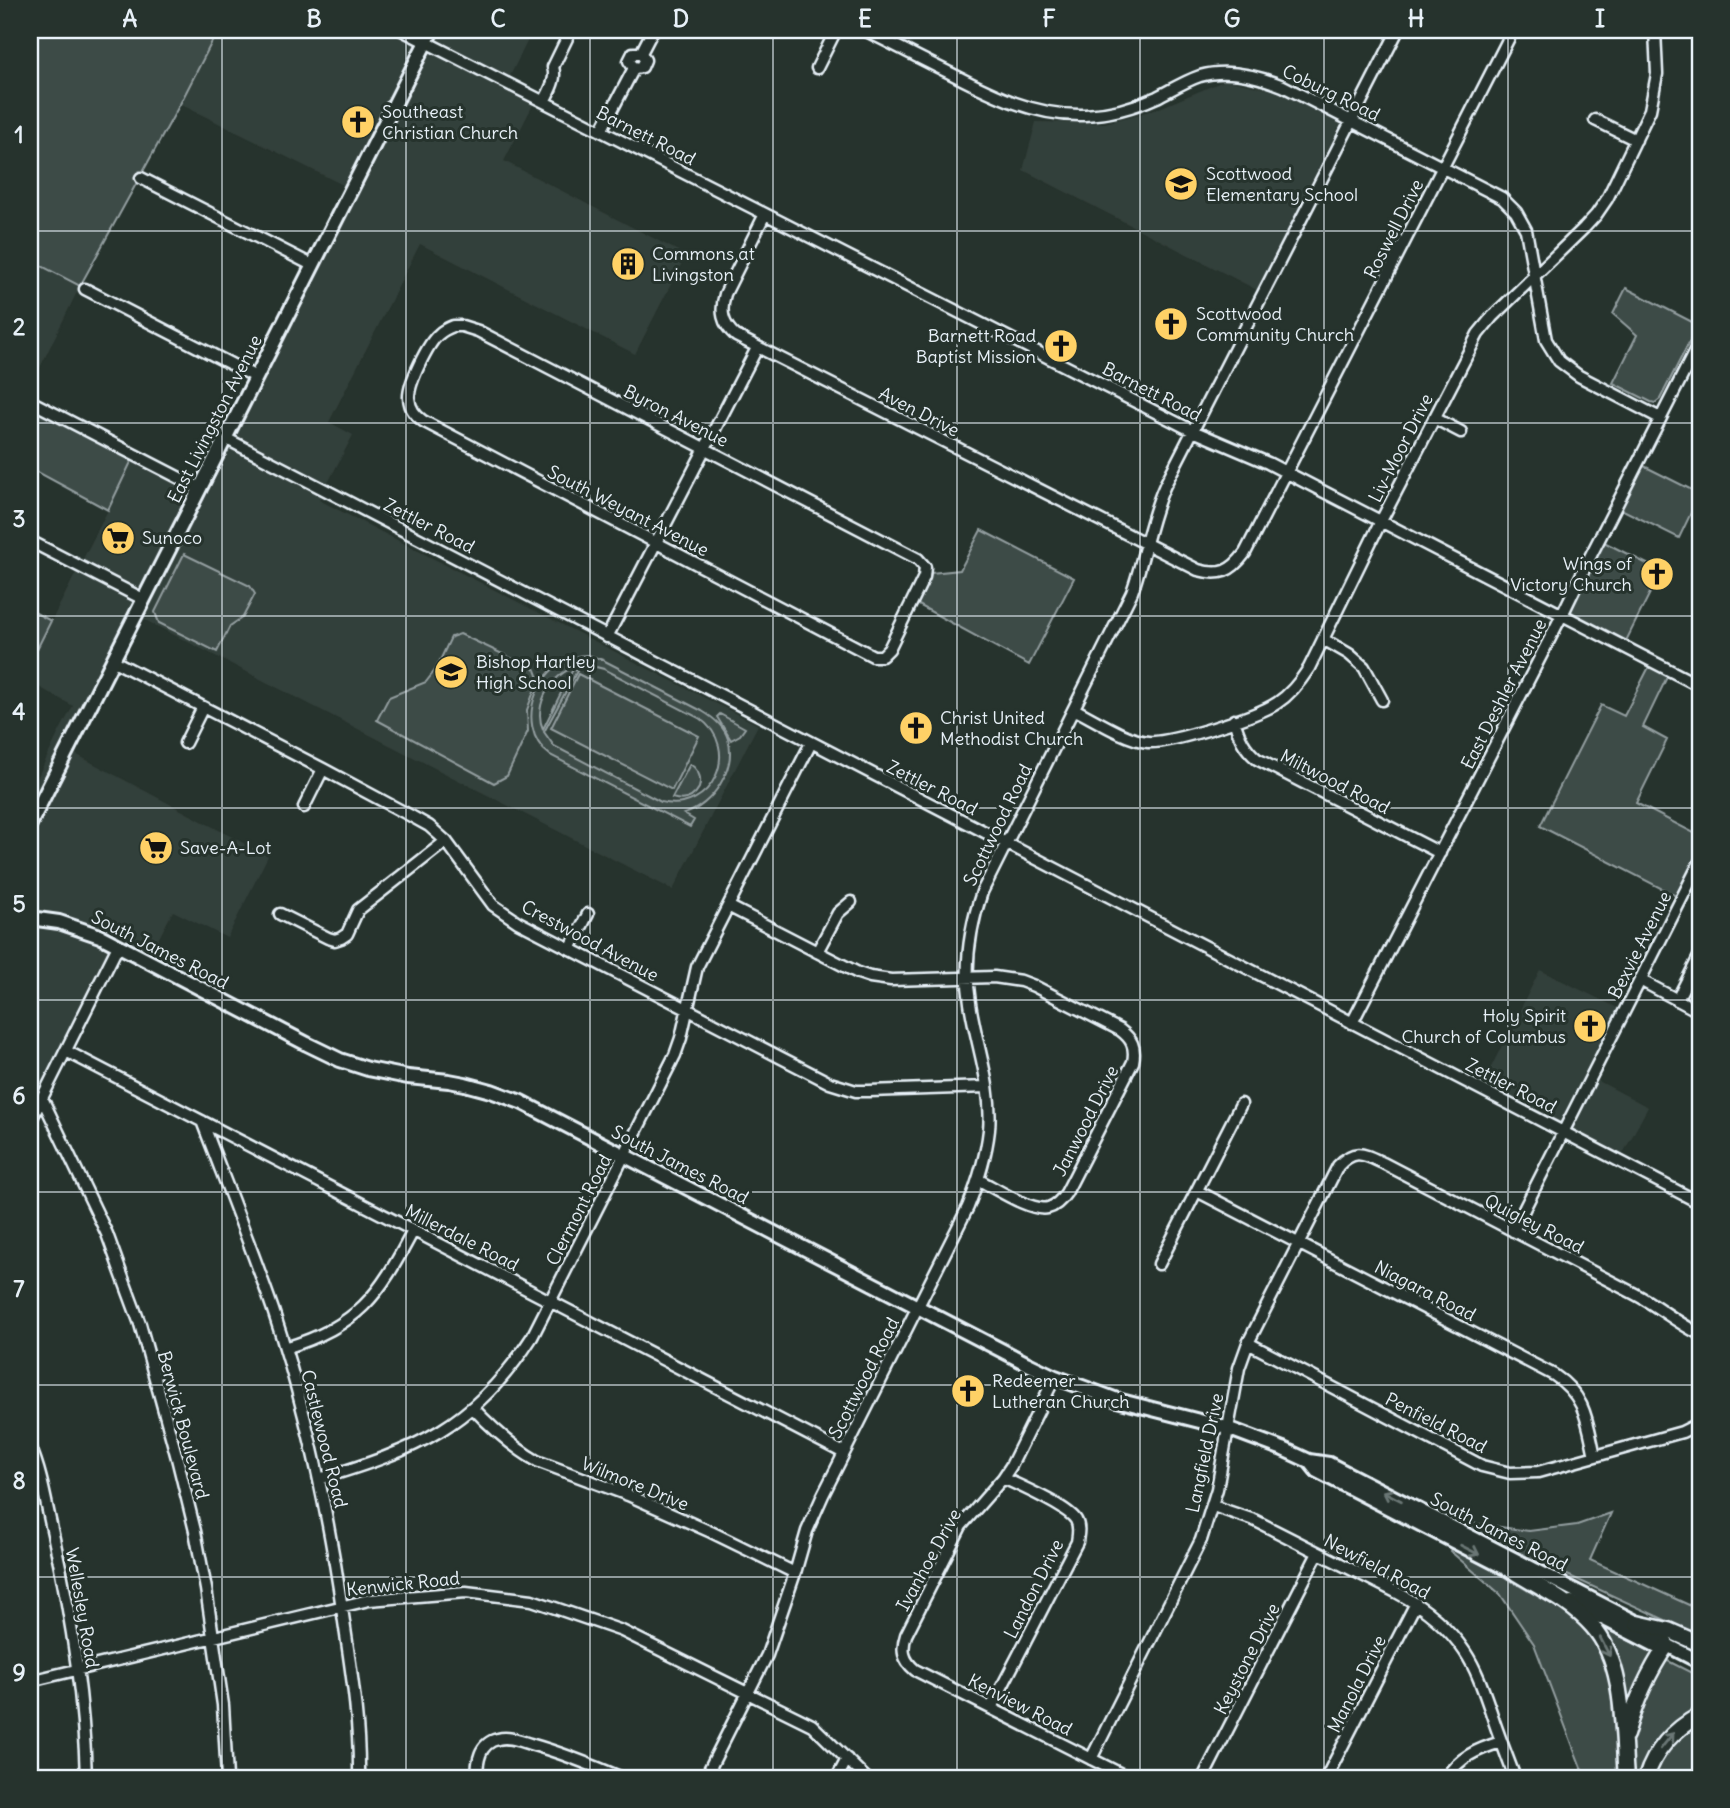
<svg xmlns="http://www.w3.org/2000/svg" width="1730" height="1808" font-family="Delius,sans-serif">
	<rect width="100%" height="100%" fill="#26332d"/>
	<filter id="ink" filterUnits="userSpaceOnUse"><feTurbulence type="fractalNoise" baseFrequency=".0143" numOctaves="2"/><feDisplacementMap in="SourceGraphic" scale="14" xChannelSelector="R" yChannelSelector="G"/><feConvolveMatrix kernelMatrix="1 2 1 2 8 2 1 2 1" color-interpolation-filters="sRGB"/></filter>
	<g filter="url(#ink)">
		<path fill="#333f3a" d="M218,30H533L506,84L536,99L504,161L686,255L635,354L420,244L329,422L353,435L319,500L758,725L673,890L143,619L134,616L66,749L268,856L227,938L173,911L147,961L117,946L30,1119V793L58,734L73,706L30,682V663L108,510L132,460L205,498L228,454L219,448L349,188L180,104Z
			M1226,80L1277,91L1341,123L1257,290L1023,170L1036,122L1105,123L1157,109Z
			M30,260L80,286L30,388Z
			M1540,970L1624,1011L1591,1077L1648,1107L1619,1161L1480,1089Z"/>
		<path fill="#3e4b47" stroke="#939ea0" stroke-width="2" fill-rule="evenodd" d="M30,30H218L180,104L80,286L30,260Z
			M1626,288L1698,325L1660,399L1655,403L1651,402L1613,383L1637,335L1613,314Z
			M30,406L132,460L108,510L30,468Z
			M1640,464L1700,494L1679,538L1619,508Z
			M981,530L1074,578L1029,665L915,603L931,573L960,570Z
			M1602,541L1661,571L1625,643L1574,616L1570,610L1571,605Z
			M184,554L250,586L255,594L243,617L230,626L217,652L159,623L155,612Z
			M30,610L51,621L30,663Z
			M460,634L536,670L539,678L527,710L528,731L507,776L494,783L377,720L389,697L426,682L436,669L451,637Z
			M588,655L603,660L702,711C714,718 724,726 728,739C737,769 712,806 684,814L694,820L690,827L550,755C510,725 540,655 588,655ZM578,666H592L604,669L699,718C743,748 712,815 661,802L554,746L544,732L577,671L573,669L543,729C532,705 553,672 578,666Z
			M1650,665L1668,675L1643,727L1667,740L1636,803L1700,836V851L1676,896L1540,826L1601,705L1624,716Z
			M578,674L699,736L672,790L551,728Z
			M720,714L745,728L740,735L731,740L717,717Z
			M690,764C699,770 702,778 699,788C693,799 684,802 672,798Z
			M1611,1513L1590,1560L1700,1610V1636L1463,1527L1465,1522L1529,1531L1577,1525Z
			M1452,1547L1565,1612L1591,1633L1598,1644L1609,1670L1619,1778H1585L1534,1644L1500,1594L1450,1551Z
			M1600,1626L1654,1653L1638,1681L1627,1709Z
			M1668,1661L1700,1677V1709L1642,1778H1630L1631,1734L1661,1662Z
			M1700,1720V1778H1653C1665,1748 1674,1740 1700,1720Z"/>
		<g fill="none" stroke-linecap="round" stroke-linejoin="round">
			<g stroke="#e8f1f8" stroke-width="15">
				<path id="minor" d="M402,30L1193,431L1268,463L1700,686
					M864,30C893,44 921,59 950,73C993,95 1036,117 1085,115C1110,114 1135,107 1157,97C1171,90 1185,81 1200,76C1227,68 1258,76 1283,86L1502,198L1516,212L1526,230L1546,340L1559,361L1579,376L1660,418
					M641,53L653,30
					M817,68L836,30
					M544,102C549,91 557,80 553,67L571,30
					M1595,120L1636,140
					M601,131L634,68L642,67L645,60L641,53H633L629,61L634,68
					M141,178L312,265
					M765,214L725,294C720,311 722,324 736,336L1198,570C1220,576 1231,572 1245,553L1513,30
					M85,289L256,377
					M453,326H462L478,331L918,559L925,567L924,577L889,649L882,656H873L423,421C415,415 410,409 409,398C408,384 428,343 439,334C443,330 448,328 453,326Z
					M30,401L199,488
					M1434,418L1461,432
					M225,438L1700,1203
					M30,541L143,599
					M607,637L757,348
					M1323,639L1349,654L1364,667L1382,700
					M112,660L323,769L411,816L429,826L446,841L493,905L518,922L830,1083L856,1091H869L987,1087
					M1074,709C1094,719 1126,740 1148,742C1169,744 1258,716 1277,703C1291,694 1300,682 1309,668L1381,521L1478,334L1492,317L1584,228L1596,215L1607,199L1650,110L1657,74L1655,30
					M1234,720C1239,737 1244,748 1257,759L1440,853
					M185,743L203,707
					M304,807L323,769
					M728,906L858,973L870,977L891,980L994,977L1021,981L1034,986L1120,1030C1132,1039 1136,1047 1133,1062L1066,1193C1062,1199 1056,1206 1048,1208C1031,1212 995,1188 979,1180
					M280,914L328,938L335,940L341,938L347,934L358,910L446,841
					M570,949L588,914
					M817,952L838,913L851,902
					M1640,980L1700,1012
					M1677,1000L1700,955
					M1352,1023L1562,615L1589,559L1700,341
					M66,1051L844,1453
					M42,1098L107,1234L120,1270L140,1324L177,1458L195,1531L206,1589L223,1705L227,1778
					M202,1121C226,1184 251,1246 273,1310C306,1409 328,1511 343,1615C351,1669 360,1723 359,1778
					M30,1122L118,946
					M1197,1191L1554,1375C1586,1396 1587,1421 1595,1456
					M1513,1231L1700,862
					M1159,1264L1241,1104
					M1248,1343L1482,1466L1510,1473L1538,1472L1682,1432L1700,1423
					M285,1348C359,1325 378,1297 413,1231
					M1055,1377L1011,1466L1003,1478L961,1526L906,1635C901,1650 903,1660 915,1670L1129,1778
					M473,1408C492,1428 512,1447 537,1461L628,1495L711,1532L795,1573
					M30,1446C42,1474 46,1504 53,1534C71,1615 84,1696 86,1778
					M319,1479C416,1450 475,1426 532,1337L675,1055L681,1038L697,967L811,743
					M1213,1506L1254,1520L1396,1592C1424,1607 1448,1626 1465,1652C1477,1670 1484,1692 1491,1712C1498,1734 1507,1756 1515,1778
					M30,1681L369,1600L466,1592L532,1600L622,1631L812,1725L866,1778
					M991,1708L1077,1542C1078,1535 1080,1527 1076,1520C1067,1506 1020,1486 1003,1478
					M1091,1759L1201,1540L1217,1489L1239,1368L1248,1343L1338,1166C1355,1148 1363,1154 1383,1163L1635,1294C1658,1306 1677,1323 1700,1334
					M477,1778C477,1762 479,1743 498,1739C509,1736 520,1741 530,1744C562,1753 592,1765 622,1778
					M705,1778L767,1655L795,1573L807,1531L823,1495L968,1207C978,1182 986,1157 989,1130C993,1086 976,1045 970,1003C964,965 970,927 982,892L1132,592C1145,556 1149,520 1165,485L1398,30
					M837,1778L847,1759
					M1203,1778L1318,1553
					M1326,1778L1416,1603
					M1446,1778C1459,1757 1478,1749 1501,1742"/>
			</g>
			<g stroke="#e8f1f8" stroke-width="18">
				<path id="major" d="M30,824L432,30
					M30,918L59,922L100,936L307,1044L340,1060L368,1069L408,1077L449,1081L465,1084L491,1091L521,1102L1026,1363L1055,1377L1117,1400L1227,1428L1283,1449L1309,1461L1329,1464L1663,1636L1667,1645
					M1309,1461L1317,1471L1523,1577
					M1571,1602L1657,1646L1667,1645L1700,1662"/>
			</g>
			<g stroke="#e8f1f8" stroke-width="19">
				<path id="highway" d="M1516,1573C1542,1589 1572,1603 1592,1626C1626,1664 1622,1731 1626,1778
					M1637,1623L1668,1630L1700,1644
					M1626,1735C1635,1702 1648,1673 1667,1645
					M1646,1778C1655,1749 1674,1729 1700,1715"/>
			</g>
			<use href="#minor" stroke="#26332d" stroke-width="10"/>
			<use href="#major" stroke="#26332d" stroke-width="12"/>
			<use href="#highway" stroke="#26332d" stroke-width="14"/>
		</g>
		<defs><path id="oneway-shaft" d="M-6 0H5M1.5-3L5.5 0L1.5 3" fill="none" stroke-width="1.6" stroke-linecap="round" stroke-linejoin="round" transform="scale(1.75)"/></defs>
		<g stroke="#6a7674">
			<use href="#oneway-shaft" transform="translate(1392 1496) rotate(-153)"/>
			<use href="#oneway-shaft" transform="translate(1470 1550) rotate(27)"/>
			<use href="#oneway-shaft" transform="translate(1605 1647) rotate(63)"/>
			<use href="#oneway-shaft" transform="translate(1667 1741) rotate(-51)"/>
		</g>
	</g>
	<path fill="none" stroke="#e8f1f8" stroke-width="2" stroke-opacity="0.55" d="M222,30V1778M406,30V1778M590,30V1778M773,30V1778M957,30V1778M1140,30V1778M1324,30V1778M1508,30V1778M30,231H1700M30,423H1700M30,616H1700M30,808H1700M30,1000H1700M30,1192H1700M30,1385H1700M30,1577H1700"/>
	<defs>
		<g id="church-disc" transform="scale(1.75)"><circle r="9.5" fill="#ffd166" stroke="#26332d"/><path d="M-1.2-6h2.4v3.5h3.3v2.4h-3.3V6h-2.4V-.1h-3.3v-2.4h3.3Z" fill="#111"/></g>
		<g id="school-disc" transform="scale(1.75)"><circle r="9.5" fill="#ffd166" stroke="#26332d"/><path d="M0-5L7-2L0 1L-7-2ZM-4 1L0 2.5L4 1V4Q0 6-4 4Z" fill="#111"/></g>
		<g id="building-disc" transform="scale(1.75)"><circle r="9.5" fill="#ffd166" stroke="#26332d"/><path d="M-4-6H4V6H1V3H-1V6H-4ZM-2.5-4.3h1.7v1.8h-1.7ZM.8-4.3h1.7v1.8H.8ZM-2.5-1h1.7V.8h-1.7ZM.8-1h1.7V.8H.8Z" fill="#111"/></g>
		<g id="supermarket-disc" transform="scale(1.75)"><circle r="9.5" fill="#ffd166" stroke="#26332d"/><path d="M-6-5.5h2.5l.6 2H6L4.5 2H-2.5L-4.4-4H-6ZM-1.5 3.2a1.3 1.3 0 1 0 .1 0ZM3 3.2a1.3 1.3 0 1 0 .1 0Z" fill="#111"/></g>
	</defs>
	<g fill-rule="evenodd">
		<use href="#church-disc" x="358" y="122"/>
		<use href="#school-disc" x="1181" y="184"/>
		<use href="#building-disc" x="628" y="264"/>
		<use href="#church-disc" x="1171" y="324"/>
		<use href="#church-disc" x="1061" y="346"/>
		<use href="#supermarket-disc" x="118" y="538"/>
		<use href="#church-disc" x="1657" y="574"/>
		<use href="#school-disc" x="451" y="672"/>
		<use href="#church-disc" x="916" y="728"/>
		<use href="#supermarket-disc" x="156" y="848"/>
		<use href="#church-disc" x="1590" y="1026"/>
		<use href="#church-disc" x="968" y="1391"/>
	</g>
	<g text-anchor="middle" stroke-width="6" stroke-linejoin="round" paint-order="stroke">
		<g font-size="18" fill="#e8f1f8" stroke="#26332d">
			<text transform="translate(1331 93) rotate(26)" y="6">Coburg Road</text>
			<text transform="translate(646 136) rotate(27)" y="6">Barnett Road</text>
			<text transform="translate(1394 229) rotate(-63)" y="6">Roswell Drive</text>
			<text transform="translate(1152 392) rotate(27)" y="6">Barnett Road</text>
			<text transform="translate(919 412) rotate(27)" y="6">Aven Drive</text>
			<text transform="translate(676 416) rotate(27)" y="6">Byron Avenue</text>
			<text transform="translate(215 419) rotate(-63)" y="6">East Livingston Avenue</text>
			<text transform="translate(1401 448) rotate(-63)" y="6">Liv-Moor Drive</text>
			<text transform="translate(628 511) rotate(27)" y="6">South Weyant Avenue</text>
			<text transform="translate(429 526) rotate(27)" y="6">Zettler Road</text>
			<text transform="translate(1504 694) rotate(-63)" y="6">East Deshler Avenue</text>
			<text transform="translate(1335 782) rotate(27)" y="6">Miltwood Road</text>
			<text transform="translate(932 788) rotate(27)" y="6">Zettler Road</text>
			<text transform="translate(998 825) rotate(-64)" y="6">Scottwood Road</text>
			<text transform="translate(590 941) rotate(28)" y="6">Crestwood Avenue</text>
			<text transform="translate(1640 945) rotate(-63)" y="6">Bexvie Avenue</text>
			<text transform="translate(160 950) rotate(27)" y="6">South James Road</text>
			<text transform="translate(1511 1086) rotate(27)" y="6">Zettler Road</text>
			<text transform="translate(1086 1121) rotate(-63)" y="6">Janwood Drive</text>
			<text transform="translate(680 1165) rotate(27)" y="6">South James Road</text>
			<text transform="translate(579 1210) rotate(-63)" y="6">Clermont Road</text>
			<text transform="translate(1534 1224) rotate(27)" y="6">Quigley Road</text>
			<text transform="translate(462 1238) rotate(27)" y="6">Millerdale Road</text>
			<text transform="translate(1425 1291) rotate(27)" y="6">Niagara Road</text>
			<text transform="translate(864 1378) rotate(-63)" y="6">Scottwood Road</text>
			<text transform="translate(1436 1423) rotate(27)" y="6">Penfield Road</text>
			<text transform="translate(183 1425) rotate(75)" y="6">Berwick Boulevard</text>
			<text transform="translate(324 1439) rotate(76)" y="6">Castlewood Road</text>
			<text transform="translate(1205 1453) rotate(-78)" y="6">Langfield Drive</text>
			<text transform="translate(635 1484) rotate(22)" y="6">Wilmore Drive</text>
			<text transform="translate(1499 1532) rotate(27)" y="6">South James Road</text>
			<text transform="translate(929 1560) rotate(-61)" y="6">Ivanhoe Drive</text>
			<text transform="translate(1377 1567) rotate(28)" y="6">Newfield Road</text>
			<text transform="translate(403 1584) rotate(-6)" y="6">Kenwick Road</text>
			<text transform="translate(1034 1589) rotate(-63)" y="6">Landon Drive</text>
			<text transform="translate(82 1608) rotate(80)" y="6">Wellesley Road</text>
			<text transform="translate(1247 1659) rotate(-63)" y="6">Keystone Drive</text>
			<text transform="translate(1357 1684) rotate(-63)" y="6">Manola Drive</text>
			<text transform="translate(1020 1705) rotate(27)" y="6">Kenview Road</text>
		</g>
		<g font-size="18" fill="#e8f1f8" stroke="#26332d" text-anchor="start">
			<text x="382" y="118">Southeast<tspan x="382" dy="21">Christian Church</tspan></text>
			<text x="1206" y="180">Scottwood<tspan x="1206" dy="21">Elementary School</tspan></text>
			<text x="652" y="260">Commons at<tspan x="652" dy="21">Livingston</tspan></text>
			<text x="1196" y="320">Scottwood<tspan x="1196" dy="21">Community Church</tspan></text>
			<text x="1036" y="342" text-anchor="end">Barnett Road<tspan x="1036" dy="21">Baptist Mission</tspan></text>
			<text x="142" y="544">Sunoco</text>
			<text x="1632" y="570" text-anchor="end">Wings of<tspan x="1632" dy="21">Victory Church</tspan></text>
			<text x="476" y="668">Bishop Hartley<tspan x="476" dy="21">High School</tspan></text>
			<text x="940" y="724">Christ United<tspan x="940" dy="21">Methodist Church</tspan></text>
			<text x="180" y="854">Save-A-Lot</text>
			<text x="1566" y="1022" text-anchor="end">Holy Spirit<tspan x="1566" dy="21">Church of Columbus</tspan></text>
			<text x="992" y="1387">Redeemer<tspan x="992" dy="21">Lutheran Church</tspan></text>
		</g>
	</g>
	<rect width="1730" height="1808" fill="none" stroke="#26332d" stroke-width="77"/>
	<rect x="38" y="38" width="1654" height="1732" fill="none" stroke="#e8f1f8" stroke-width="2.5"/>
	<g font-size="23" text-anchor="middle" font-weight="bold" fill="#e8f1f8">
		<text x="130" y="27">A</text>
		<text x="314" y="27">B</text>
		<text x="498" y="27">C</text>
		<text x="681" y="27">D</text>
		<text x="865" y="27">E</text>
		<text x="1049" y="27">F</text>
		<text x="1232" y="27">G</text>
		<text x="1416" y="27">H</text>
		<text x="1600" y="27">I</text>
		<text x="19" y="143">1</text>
		<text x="19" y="335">2</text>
		<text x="19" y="527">3</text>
		<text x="19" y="720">4</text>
		<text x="19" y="912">5</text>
		<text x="19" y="1104">6</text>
		<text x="19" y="1297">7</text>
		<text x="19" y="1489">8</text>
		<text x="19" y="1681">9</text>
	</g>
</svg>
